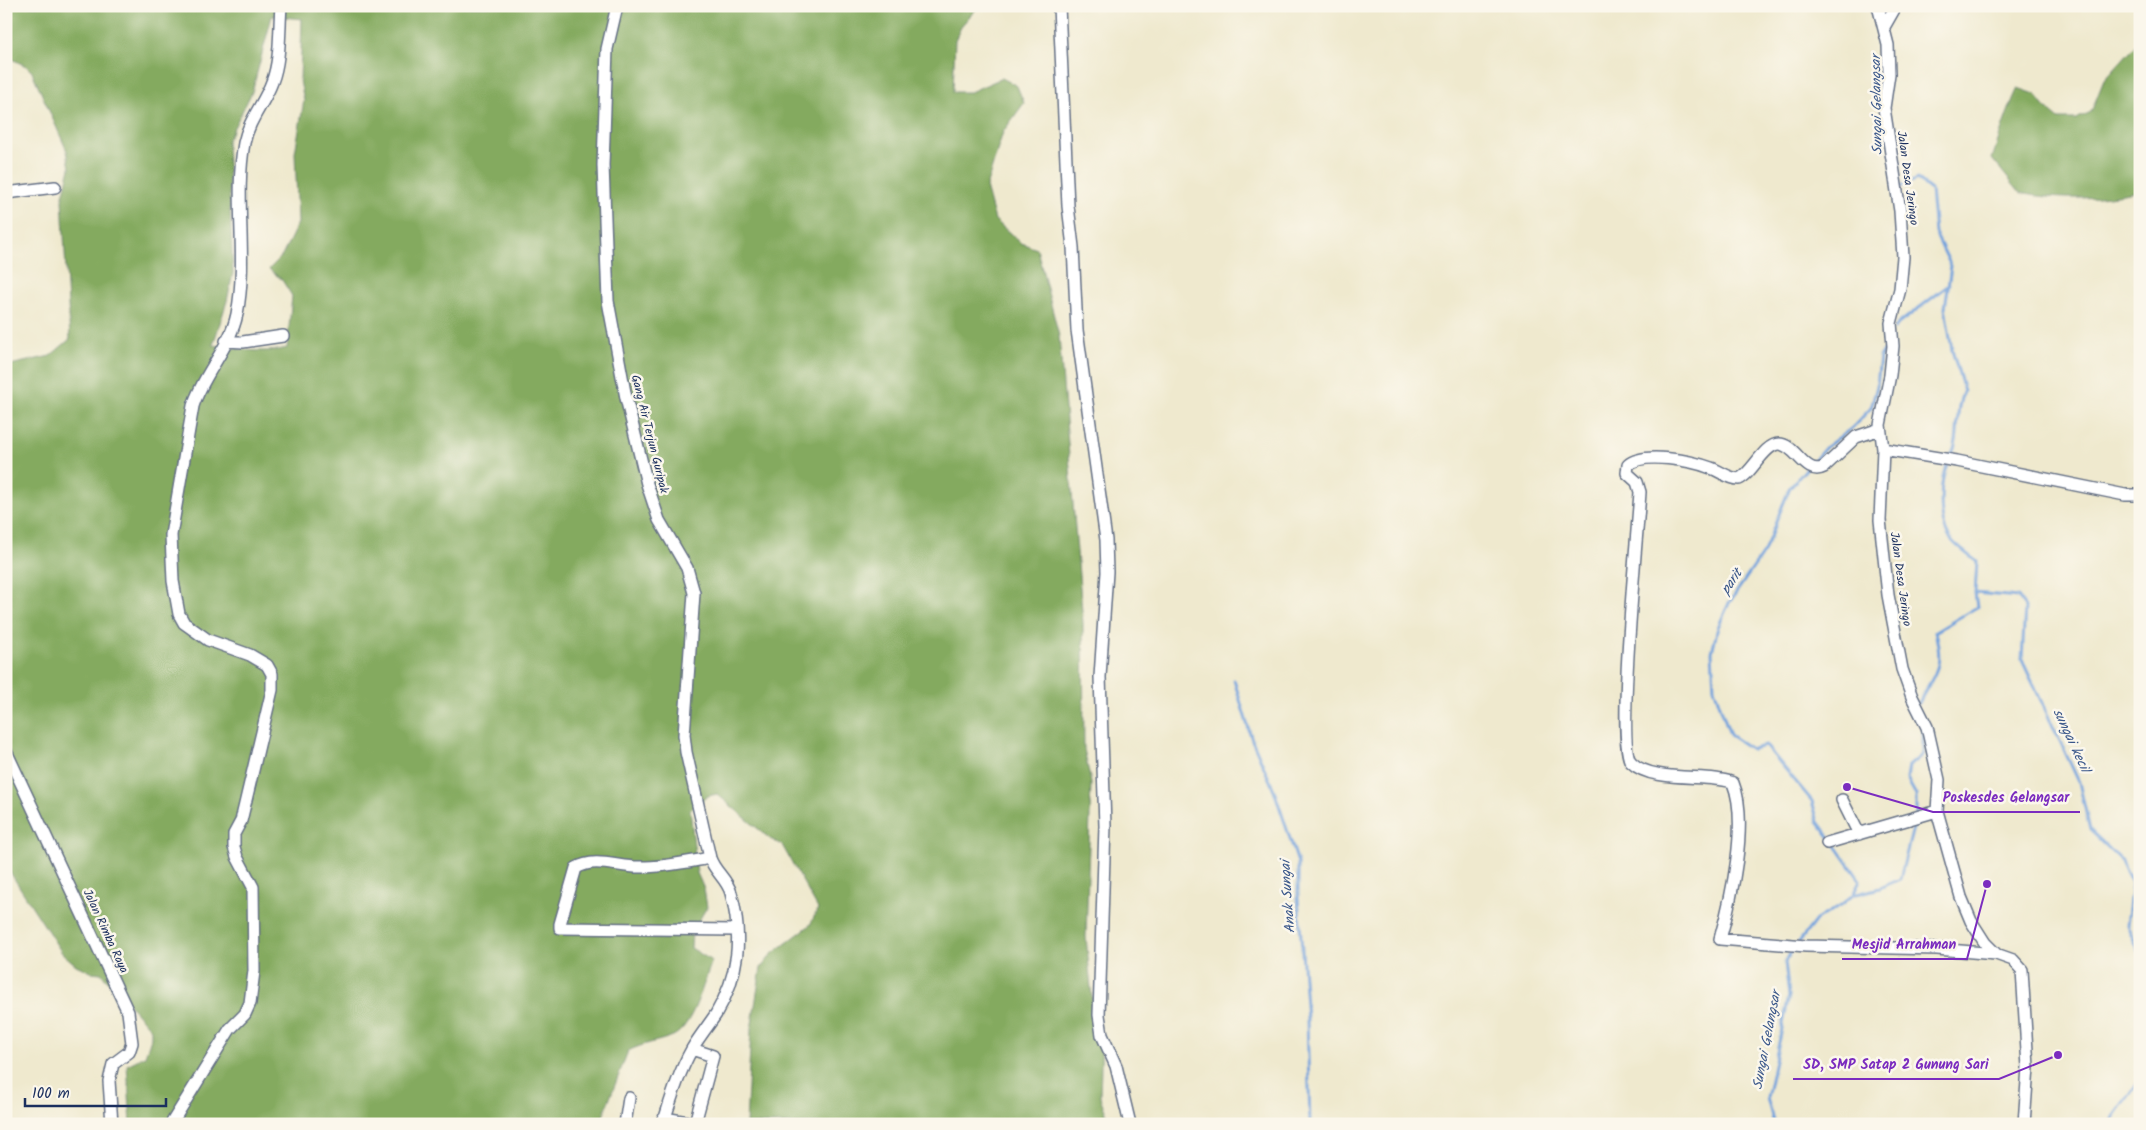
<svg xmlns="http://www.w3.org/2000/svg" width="2146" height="1130" font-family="Kalam,sans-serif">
	<rect width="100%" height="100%" fill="#fbf7ec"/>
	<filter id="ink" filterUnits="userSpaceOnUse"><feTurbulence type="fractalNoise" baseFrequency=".02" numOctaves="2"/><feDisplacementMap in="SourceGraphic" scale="10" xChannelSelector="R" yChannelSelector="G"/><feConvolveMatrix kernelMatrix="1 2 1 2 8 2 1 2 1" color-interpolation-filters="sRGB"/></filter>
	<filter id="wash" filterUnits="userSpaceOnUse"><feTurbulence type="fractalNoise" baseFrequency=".0096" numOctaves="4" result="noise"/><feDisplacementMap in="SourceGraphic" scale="20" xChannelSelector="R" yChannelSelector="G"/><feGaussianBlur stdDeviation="1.12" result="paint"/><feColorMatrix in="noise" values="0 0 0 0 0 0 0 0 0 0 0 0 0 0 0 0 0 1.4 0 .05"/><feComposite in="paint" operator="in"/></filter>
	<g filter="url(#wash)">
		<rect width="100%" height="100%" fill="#efe9ce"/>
		<path fill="#84aa5f" stroke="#506c5e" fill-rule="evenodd" d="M6,6H979L962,25L955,40L953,92H970L1002,78L1017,86L1024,103L1003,132L986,187L995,220L1021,243L1037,249L1059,336L1083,623L1084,749L1091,783L1086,937L1095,1029L1102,1035L1100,1097L1110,1124H746L751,1030L761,968L772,954L810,925L818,909L782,845L770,839L717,794L708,796L690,809L697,873L704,889L707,907L692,932L691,948L712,961C704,981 693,1027 673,1036C658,1042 644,1043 628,1051L600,1124H131L127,1065L145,1056L151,1038V1029L101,973L91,972L76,965L62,953L6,866V366L50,356L70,339L62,200L70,168L67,151L32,72L26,66L6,56ZM272,16L302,19L300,81L304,100L295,153L298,223L282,256L269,269L282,280L292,296L287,348C264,355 236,348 213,345L227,301L233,273L227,141L252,92Z
			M2140,40V191C2100,199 2060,201 2020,193L1992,159C2000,135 2007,111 2018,88L2035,94L2046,108L2059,119H2076L2091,112L2104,80Z"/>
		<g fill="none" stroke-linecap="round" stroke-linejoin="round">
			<path stroke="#73a2dc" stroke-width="3" d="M1898,188L1917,179L1931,190L1935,233L1951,266L1945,308L1952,350L1964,391C1953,412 1962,436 1951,456
				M1895,329L1898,324L1949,285
				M1975,593L2018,597L2025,607L2022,660L2079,782L2090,830L2120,859L2132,883L2127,925L2140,953
				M1234,680L1252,740L1274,790L1298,863V897L1307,1019L1310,1124
				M1919,703C1934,672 1945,670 1935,632L1977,607L1975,593L1977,562C1969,555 1956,547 1950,538C1938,522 1939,479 1948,462
				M1916,814V795L1907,779L1909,766L1923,754V731
				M1830,838L1818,822L1812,801L1766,746L1751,749L1730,735L1714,688L1712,652L1718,627L1729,603L1764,552L1790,487L1826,447L1852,428L1871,408L1877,386L1880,357L1889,341
				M1834,843L1860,880L1853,895
				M1799,942L1816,920L1841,905L1853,895L1880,888L1900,879L1915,820
				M1774,1124L1767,1098L1789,996L1785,962L1793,949
				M2109,1124L2140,1080"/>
		</g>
	</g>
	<g filter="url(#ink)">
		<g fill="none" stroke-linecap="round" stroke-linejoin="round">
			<g stroke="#657085" stroke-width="14">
				<path id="minor" d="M617,6L607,49L603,165L608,301L626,398L647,484L659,520L687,568L694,593L684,735L686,752L710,858C714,871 727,879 731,893C743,937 739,975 716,1014C708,1026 699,1037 692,1049C679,1072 671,1099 663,1124
					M1059,6L1068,206L1073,247L1077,330L1106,540L1107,572L1100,677L1105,826L1099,1015L1102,1035L1116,1066L1130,1124
					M1878,6L1888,45L1889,74L1884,108L1900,211L1903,257L1900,289L1891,323L1893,346L1890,375L1880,425L1883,449L1880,520L1888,595L1902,669L1912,697L1927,727L1939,780L1937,811L1961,897L1971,921L1985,943L1996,954L2013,960L2022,970L2028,1067L2024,1124
					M1884,27L1896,6
					M6,193L55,187
					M226,341L243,342L283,336
					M1880,429L1856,437L1824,467C1805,477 1796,444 1779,444C1764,444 1752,474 1739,479C1729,479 1720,471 1711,468C1693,461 1643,451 1628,465L1627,473L1637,482L1640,492C1638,528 1616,746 1631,762C1648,780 1692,776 1715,779C1721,780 1728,780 1733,783C1749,822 1731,900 1720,939L1806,946L1937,949L1996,954
					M1883,449L1957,461L2125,495H2140
					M6,751L128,1012L132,1043L129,1052L113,1064L109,1081L112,1124
					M1842,800L1859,834
					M1827,843L1937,811
					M710,858C687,862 664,867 641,867C619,868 596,856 576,868L560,924V928L736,930
					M692,1049L713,1056L695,1123
					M664,1118L700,1124
					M171,1124L230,1029L245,1014L250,1003L254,971L253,887L237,857L234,847V834L241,821L272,690V674L267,665L250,655L208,640L184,623L179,614L173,581L171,535L193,406C203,374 230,348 237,314C248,258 234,199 244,143C249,119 264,104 272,82C281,59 279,30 281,6
					M625,1124L629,1098"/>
			</g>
			<use href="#minor" stroke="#fff" stroke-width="11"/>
		</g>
	</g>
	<g text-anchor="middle" stroke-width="5" stroke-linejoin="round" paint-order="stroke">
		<g font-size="12" fill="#1b2f5e" stroke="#fbf7ec">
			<text transform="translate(1908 178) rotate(82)" y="4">Jalan Desa Jeringo</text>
			<text transform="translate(650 434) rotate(76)" y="4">Gang Air Terjun Guripak</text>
			<text transform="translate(1901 579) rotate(82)" y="4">Jalan Desa Jeringo</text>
			<text transform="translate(106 931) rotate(65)" y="4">Jalan Rimba Raya</text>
		</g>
		<g font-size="14" font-style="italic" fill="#3a578a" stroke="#fbf7ec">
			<text transform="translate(1876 105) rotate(-91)" y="5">Sungai Gelangsar</text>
			<text transform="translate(1731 581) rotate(-56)" y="5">parit</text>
			<text transform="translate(2072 740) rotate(65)" y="5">sungai kecil</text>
			<text transform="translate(1287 897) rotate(-94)" y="5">Anak Sungai</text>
			<text transform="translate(1766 1040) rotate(-79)" y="5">Sungai Gelangsar</text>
		</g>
	</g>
	<path fill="none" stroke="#7b2cbf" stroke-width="2" d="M1847 787L1933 812H2080M1987 884L1967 959H1842M2058 1055L1999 1079H1793"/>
	<g fill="#7b2cbf" stroke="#fbf7ec" stroke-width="2">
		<circle cx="1847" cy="787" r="5"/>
		<circle cx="1987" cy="884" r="5"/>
		<circle cx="2058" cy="1055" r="5"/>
	</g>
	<g font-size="14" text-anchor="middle" font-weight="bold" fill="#7b2cbf" stroke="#fbf7ec" stroke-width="5" stroke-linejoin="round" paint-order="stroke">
		<text x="2006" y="802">Poskesdes Gelangsar</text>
		<text x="1904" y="949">Mesjid Arrahman</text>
		<text x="1896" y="1069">SD, SMP Satap 2 Gunung Sari</text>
	</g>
	<rect width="2146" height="1130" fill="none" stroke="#fbf7ec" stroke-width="25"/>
	<path d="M25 1098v8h141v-8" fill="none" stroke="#1b2f5e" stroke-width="2.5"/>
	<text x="32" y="1098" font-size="15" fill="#1b2f5e" stroke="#fbf7ec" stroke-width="4" paint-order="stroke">100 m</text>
</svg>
